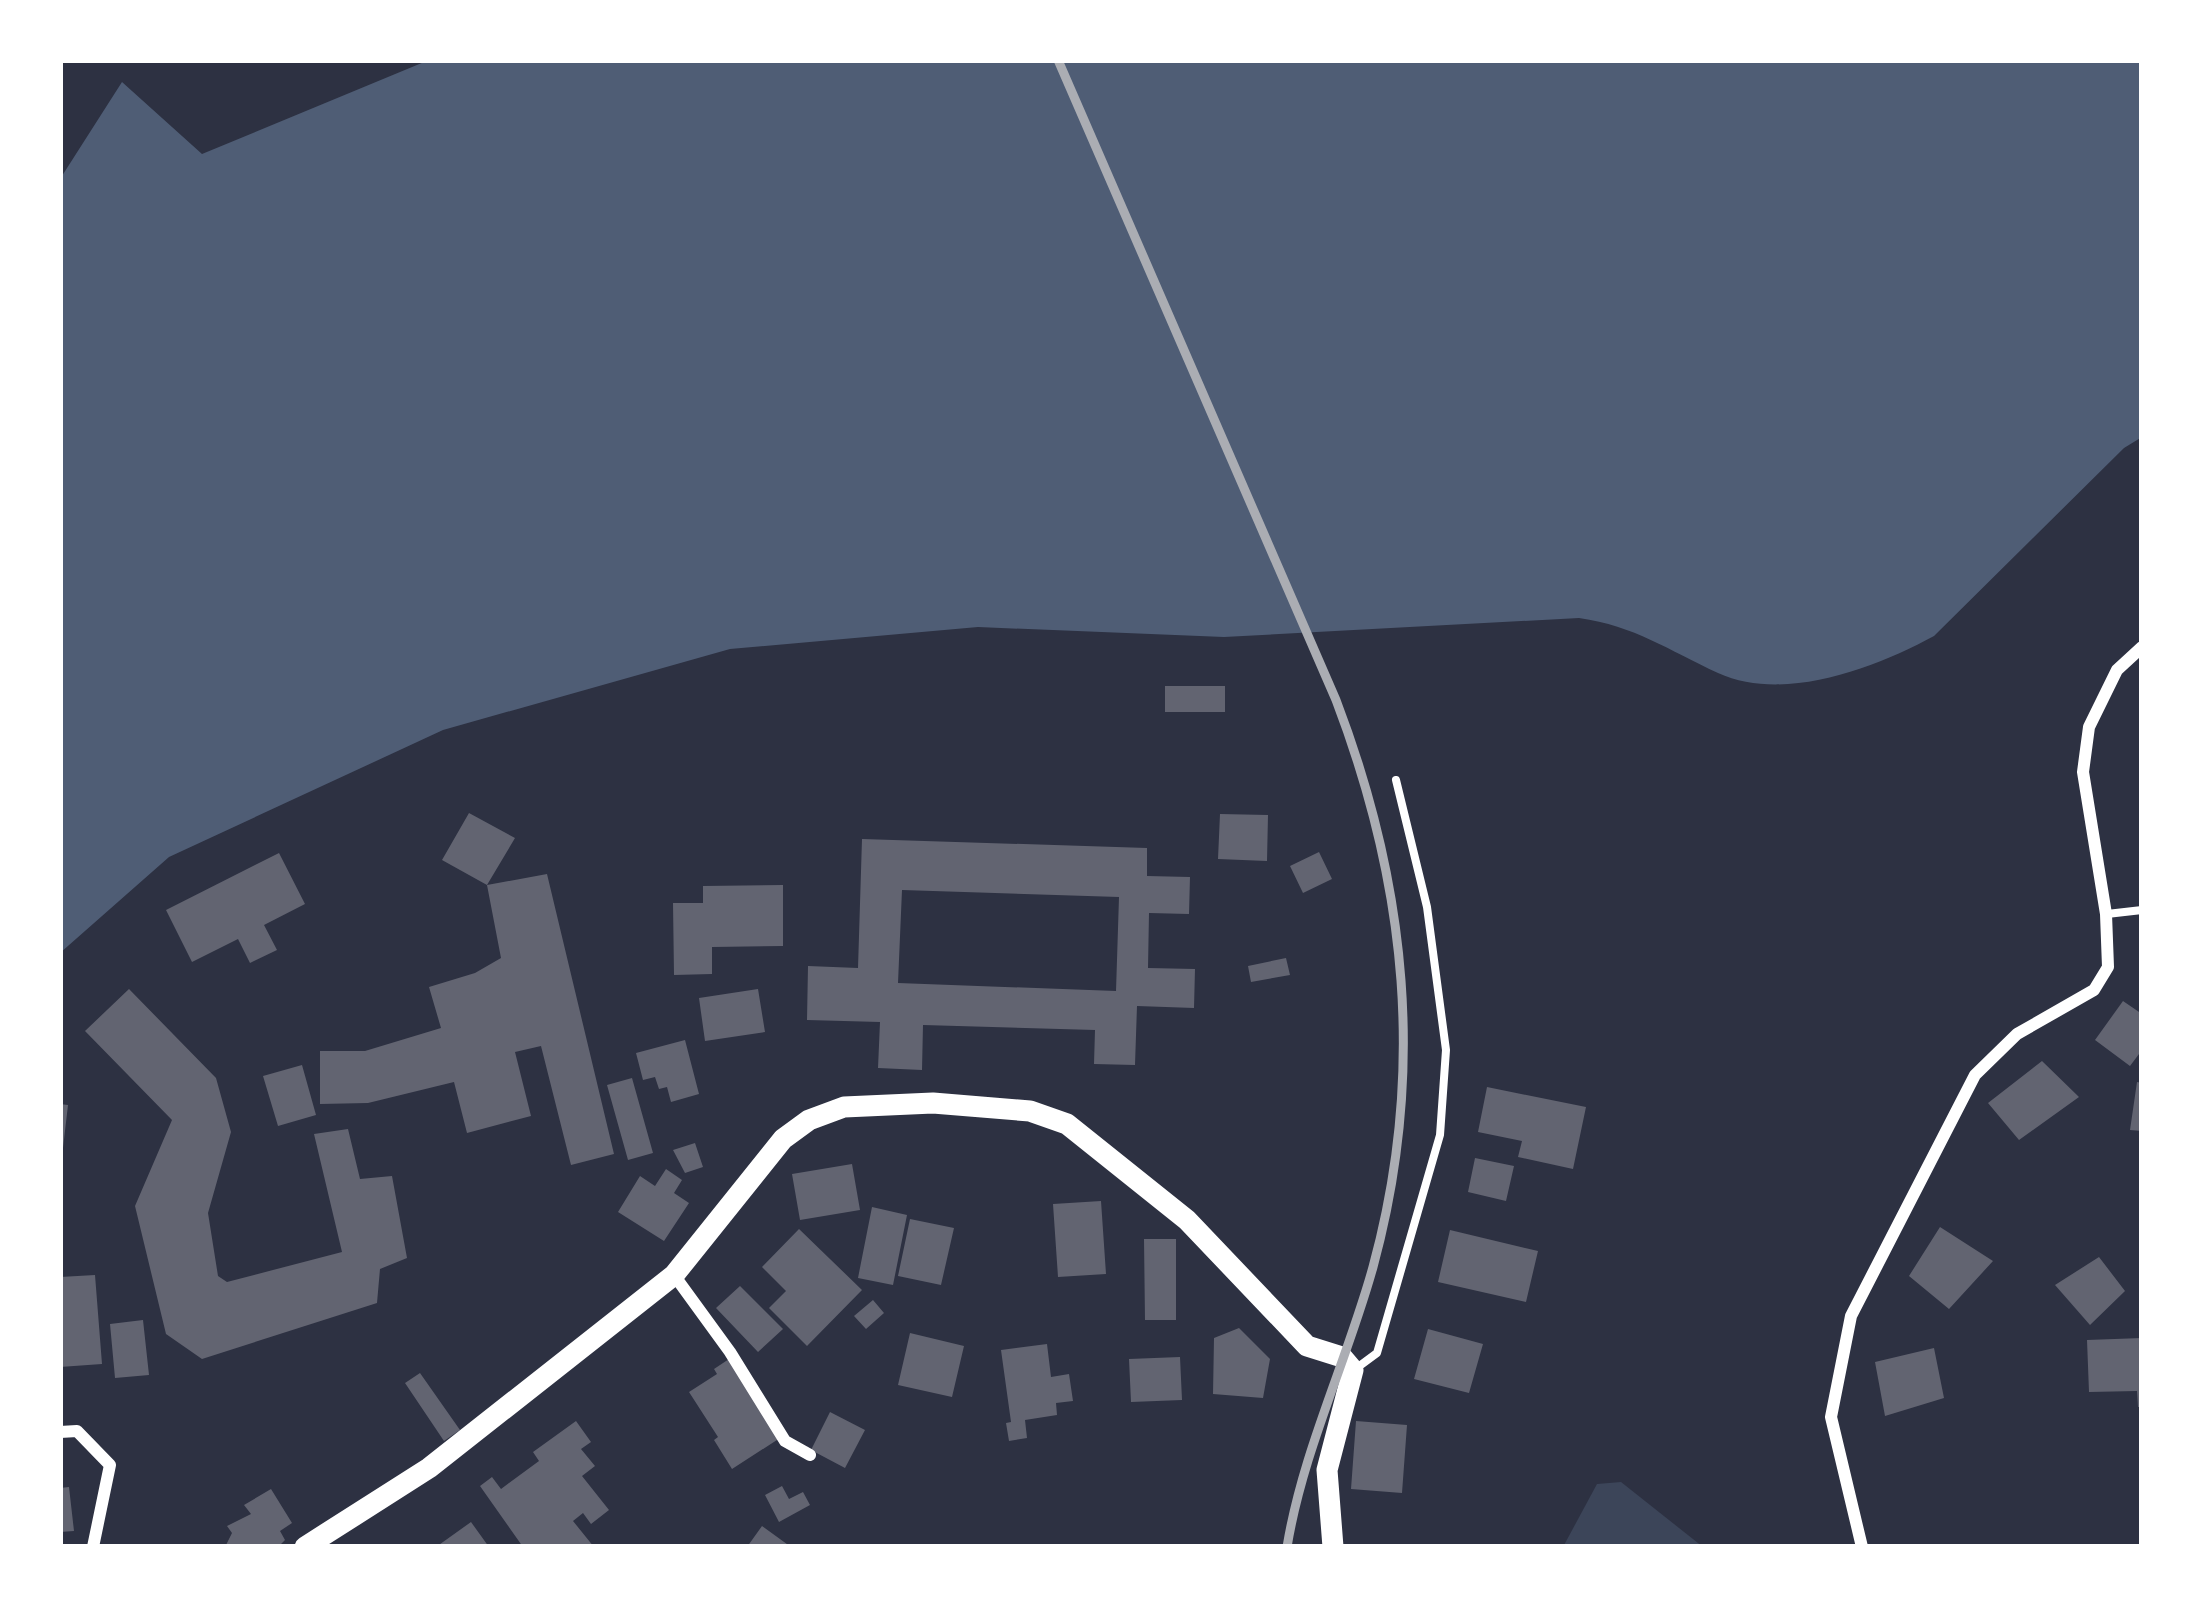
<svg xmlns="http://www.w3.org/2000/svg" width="2202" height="1607" font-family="'Sofia Sans Condensed',sans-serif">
	<rect width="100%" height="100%" fill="#2d3142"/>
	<path fill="#3c4559" d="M1621,1482L1703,1547H1563L1597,1484Z"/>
	<path fill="#4f5d75" d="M429,60H2142V437L2124,448L1934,636C1875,668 1784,703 1718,673C1668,650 1635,626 1579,618L1224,637L978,627L730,649L443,730L169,857L60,953V179L122,82L202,154Z"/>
	<path fill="#626471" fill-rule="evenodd" d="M1165,686H1225V712H1165Z
		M469,813L515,838L487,885L442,860Z
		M1220,814L1268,815L1267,861L1218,859Z
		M862,839L1147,848V876L1190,877L1189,914L1149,913L1148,968L1195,969L1194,1008L1137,1006L1135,1065L1094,1064L1095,1030L923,1025L922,1070L878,1068L880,1022L807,1020L808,966L858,968ZM902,890L1119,897L1116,991L898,983Z
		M1319,852L1332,879L1303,893L1290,866Z
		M279,853L305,904L264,925L277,950L250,963L238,939L192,962L166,910Z
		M547,874L614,1154L571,1165L541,1046L515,1052L531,1116L467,1133L454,1082L368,1103L320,1104V1051H365L441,1028L429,987L475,973L501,958L487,885Z
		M783,885V946L712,947V974L674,975L673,903H703V886Z
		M1286,958L1290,975L1251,982L1248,966Z
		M129,989L216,1078L231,1132L208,1213L218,1276L227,1282L342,1252L314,1134L348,1129L360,1179L392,1176L407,1258L380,1269L377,1303L202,1359L166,1334L135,1206L172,1120L85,1031Z
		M758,989L765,1032L705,1041L699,998Z
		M2123,1001L2142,1014V1050L2130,1066L2095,1040Z
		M685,1040L699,1094L671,1102L667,1087L659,1089L655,1077L643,1080L636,1053Z
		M2042,1061L2079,1097L2019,1140L1988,1103Z
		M302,1065L316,1115L278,1126L263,1076Z
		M632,1078L653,1153L628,1160L607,1085Z
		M2137,1082L2142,1083V1131L2130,1130Z
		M1487,1087L1586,1107L1573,1169L1518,1157L1522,1141L1478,1132Z
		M60,1104L68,1105L63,1148H60Z
		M695,1143L703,1167L685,1173L673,1150Z
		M1475,1158L1514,1166L1506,1201L1468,1192Z
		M852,1164L860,1210L800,1220L792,1174Z
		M666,1169L682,1180L674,1193L689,1203L664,1241L618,1212L640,1176L655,1186Z
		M1101,1201L1106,1274L1058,1277L1053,1204Z
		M872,1207L907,1215L893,1285L858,1278Z
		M910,1219L954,1228L941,1285L898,1276Z
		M1940,1227L1993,1261L1949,1309L1909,1276Z
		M799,1229L862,1290L807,1346L769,1308L786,1291L762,1267Z
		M1450,1230L1538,1251L1526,1302L1438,1282Z
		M1144,1239H1176V1320H1145Z
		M2099,1257L2125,1291L2090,1325L2055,1285Z
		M95,1275L102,1364L60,1367V1277Z
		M740,1286L783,1329L758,1352L716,1308Z
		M873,1300L884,1313L866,1329L854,1316Z
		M143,1320L149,1375L115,1378L110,1324Z
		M1239,1328L1270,1359L1263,1398L1213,1394L1214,1338Z
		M1428,1329L1483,1344L1469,1393L1414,1379Z
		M910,1333L964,1346L952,1397L898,1385Z
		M2142,1338V1407H2138L2137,1391L2089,1392L2087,1340Z
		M1047,1344L1051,1377L1069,1374L1073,1401L1056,1403L1057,1415L1025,1420L1027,1438L1009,1441L1006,1423L1011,1422L1001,1350Z
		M1934,1348L1944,1398L1885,1416L1875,1362Z
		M1180,1357L1182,1400L1131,1402L1129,1359Z
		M729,1359L780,1438L732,1469L714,1440L718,1437L689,1392L717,1374L714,1369Z
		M420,1373L460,1430L444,1441L405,1383Z
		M830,1412L865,1430L845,1468L811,1450Z
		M576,1421L591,1442L581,1449L595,1466L582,1476L609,1510L591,1524L583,1513L573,1521L594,1547H523L480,1486L492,1477L501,1489L539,1461L533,1452Z
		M1356,1421L1407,1425L1402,1493L1351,1489Z
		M782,1486L789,1499L803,1492L810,1505L779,1522L765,1495Z
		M69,1487L74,1531L60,1532V1488Z
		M271,1489L292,1523L280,1531L285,1540L278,1547H225L232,1533L227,1526L251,1514L244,1505Z
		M471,1522L489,1547H436Z
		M762,1526L791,1547H747Z"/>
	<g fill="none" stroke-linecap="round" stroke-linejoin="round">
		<path stroke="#fff" stroke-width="8" d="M2107,914L2142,910
			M1354,1370L1377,1353L1440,1135L1446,1050L1427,907L1396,780"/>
		<path stroke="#fff" stroke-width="12" d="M674,1275L730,1352L785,1441L810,1455
			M60,1432L77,1431L110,1465L93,1547
			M1862,1547L1831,1417L1851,1316L1975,1075L2017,1034L2094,990L2108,967L2106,914L2083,772L2089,727L2117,670L2142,647"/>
		<path stroke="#fff" stroke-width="21" d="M305,1547L429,1468L674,1275L783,1139L809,1120L844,1107L933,1103L1030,1111L1067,1124L1187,1220L1307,1346L1342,1357L1353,1370L1327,1470L1333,1547"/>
		<path stroke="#abadb3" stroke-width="9" d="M1058,60L1336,700C1407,886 1426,1073 1373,1267C1347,1361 1303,1450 1287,1547"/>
	</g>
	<rect width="2202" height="1607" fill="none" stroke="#ffffff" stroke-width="126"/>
</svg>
